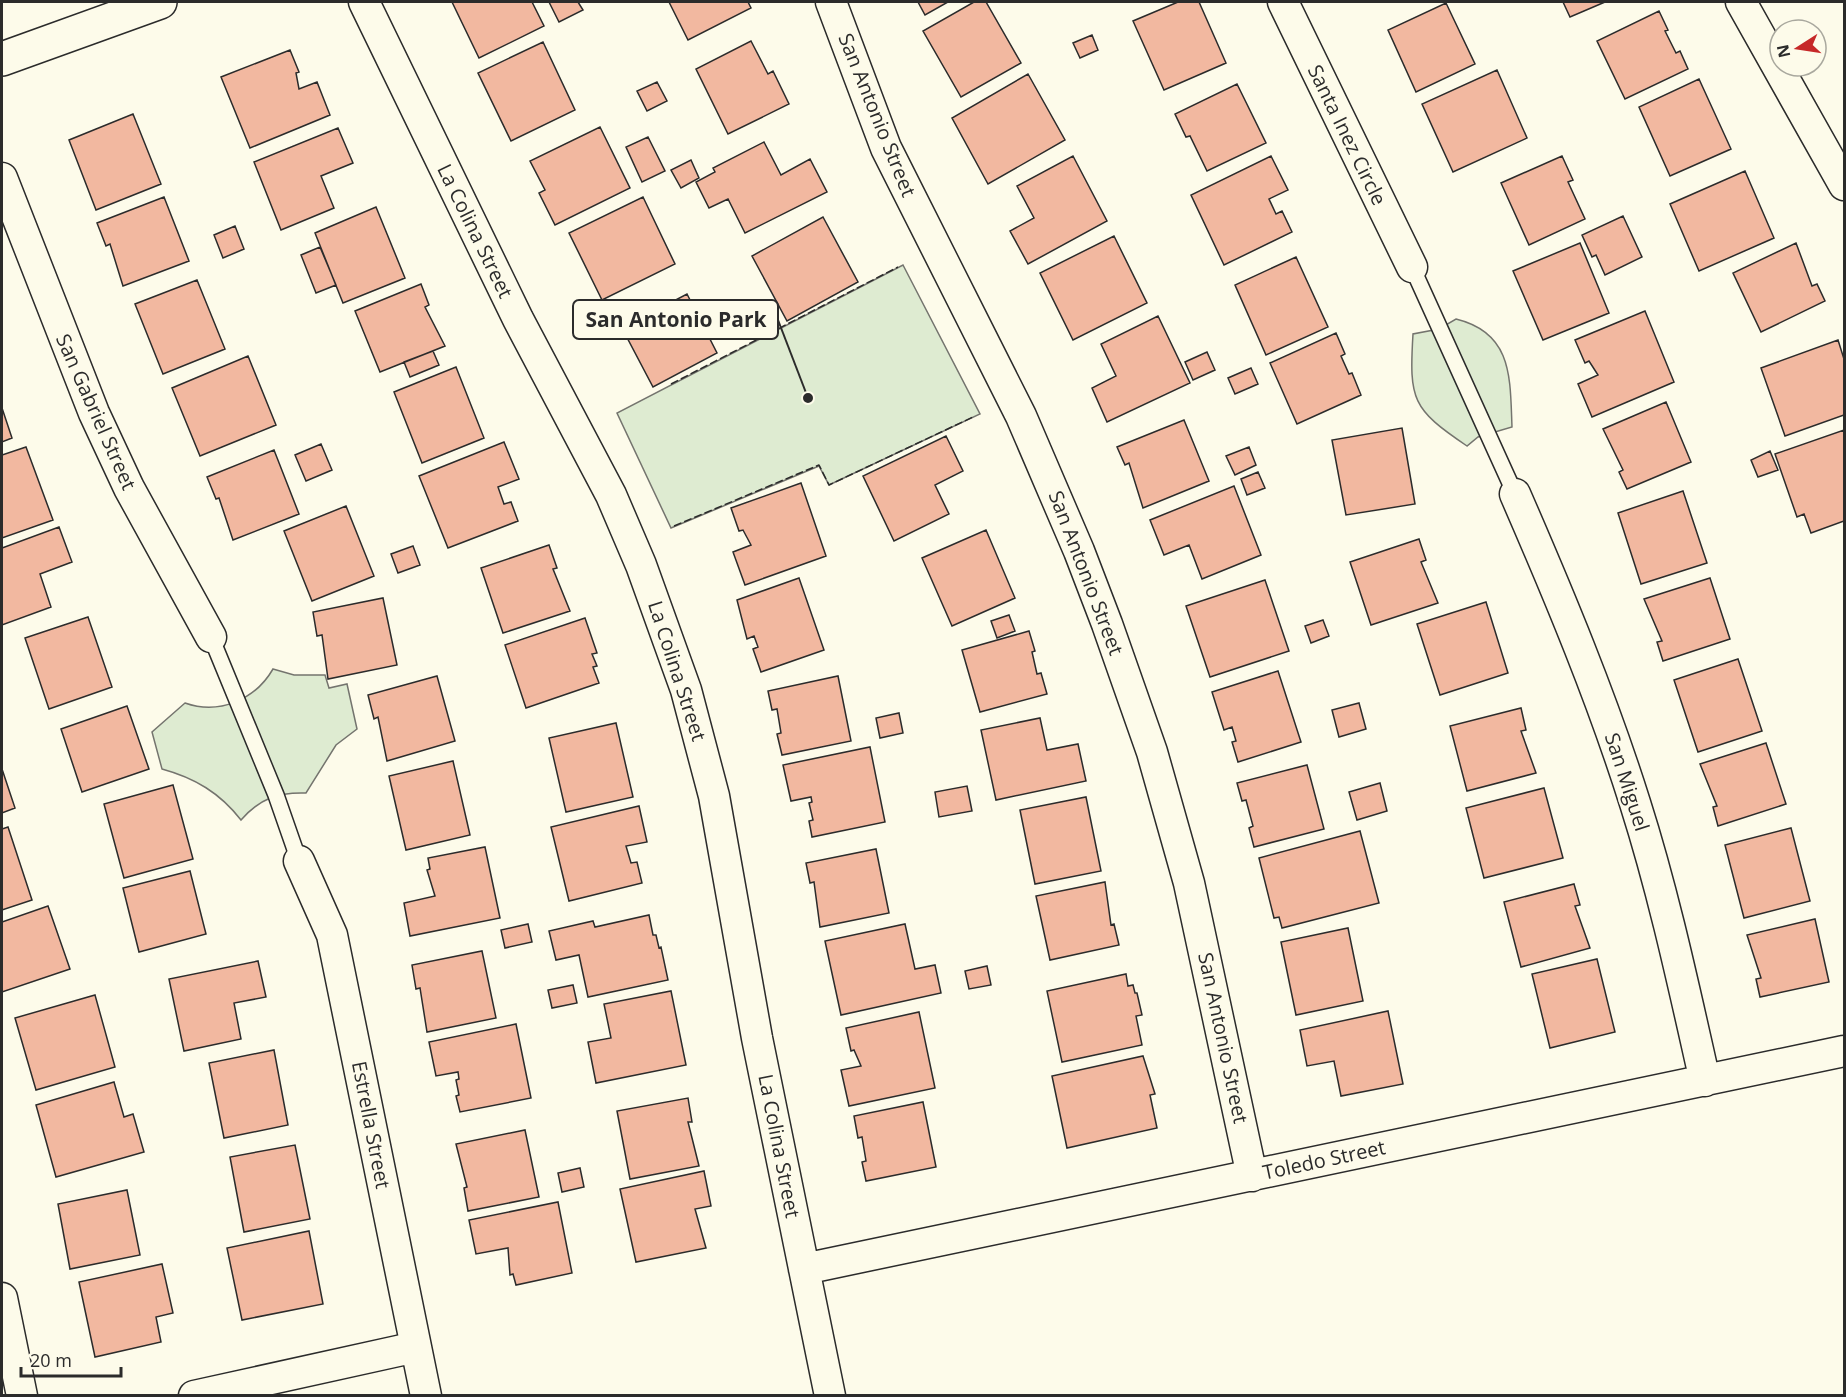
<svg xmlns="http://www.w3.org/2000/svg" width="1846" height="1397" font-family="'Open Sans',sans-serif">
	<rect width="100%" height="100%" fill="#fdfbea"/>
	<path fill="#deebd1" stroke="#74746e" stroke-width="1.5" d="M903,265L980,414L829,485L819,466L671,528L617,413Z
		M1456,319C1513,333 1510,378 1512,427L1478,437L1467,446C1412,409 1409,400 1413,334L1439,329Z
		M273,669L294,675H325L329,688L347,684L357,729L336,745L306,793C278,792 259,799 241,820C220,793 195,778 162,769L152,732L185,703C219,715 255,700 273,669Z"/>
	<path fill="#f2b8a0" stroke="#2b2b2b" stroke-width="1.5" d="M452,2H532L544,26L479,58Z
		M549,2H578L583,10L559,22Z
		M669,2H748L751,8L688,40Z
		M918,2H948L925,15Z
		M974,2H986L1021,63L961,97L923,31Z
		M1178,2H1199L1226,63L1164,90L1133,21Z
		M1563,2H1605L1570,17Z
		M1446,3L1475,64L1416,92L1388,30Z
		M1659,11L1668,30L1665,31L1676,53L1680,51L1688,69L1625,99L1597,41Z
		M1092,35L1098,50L1080,58L1073,43Z
		M751,41L768,74L773,71L789,104L728,134L696,69Z
		M543,42L575,110L511,141L478,73Z
		M290,50L299,72L296,73L299,89L317,82L330,115L250,148L221,77Z
		M1497,70L1527,138L1453,172L1422,104Z
		M1028,74L1065,140L988,184L952,118Z
		M1699,79L1731,149L1670,176L1639,107Z
		M657,82L667,101L647,111L637,91Z
		M1237,84L1266,143L1207,171L1190,136L1186,137L1175,114Z
		M133,114L161,184L96,210L69,140Z
		M600,127L630,188L555,225L539,193L545,190L530,161Z
		M338,128L353,163L321,176L334,208L281,230L254,162Z
		M648,137L665,171L642,182L626,147Z
		M764,142L781,175L810,159L827,192L745,233L728,199L709,208L696,182L715,172L713,168Z
		M1073,156L1107,221L1028,264L1010,231L1034,218L1017,186Z
		M1271,156L1288,190L1269,199L1276,214L1282,211L1292,232L1224,265L1191,195Z
		M1562,156L1573,180L1568,182L1585,219L1529,245L1501,183Z
		M691,160L699,178L681,188L671,170Z
		M1745,171L1774,238L1699,271L1670,204Z
		M164,197L189,261L123,286L110,244L106,246L97,223Z
		M643,197L675,264L602,300L569,233Z
		M376,207L405,278L343,303L315,233Z
		M1623,216L1642,257L1605,275L1596,255L1592,257L1582,235Z
		M823,217L858,282L787,321L752,256Z
		M235,226L244,249L223,258L214,235Z
		M1114,236L1147,303L1073,340L1040,273Z
		M1580,243L1609,313L1543,340L1513,271Z
		M1796,243L1812,286L1817,284L1825,301L1761,332L1733,273Z
		M320,247L336,285L316,293L301,255Z
		M1296,257L1328,327L1266,355L1235,285Z
		M197,280L225,349L163,374L135,304Z
		M421,284L429,305L425,307L445,346L380,372L355,311Z
		M687,294L717,353L653,387L622,328Z
		M1645,311L1674,382L1592,417L1578,384L1598,375L1589,361L1585,363L1575,340Z
		M1158,316L1190,383L1107,422L1092,388L1116,376L1101,344Z
		M1336,333L1345,354L1341,356L1349,374L1352,373L1361,395L1297,424L1270,363Z
		M1838,340L1844,359V415L1785,436L1761,368Z
		M433,351L439,365L410,377L404,362Z
		M1207,352L1215,370L1193,380L1185,362Z
		M248,356L276,425L200,456L172,388Z
		M456,367L484,438L422,463L394,392Z
		M1251,368L1258,384L1235,394L1228,378Z
		M1666,402L1691,462L1627,489L1619,472L1623,470L1603,429Z
		M2,408L12,438L2,442Z
		M1184,420L1209,481L1143,508L1129,463L1125,465L1117,447Z
		M1402,428L1415,504L1346,515L1332,440Z
		M1844,430V521L1811,533L1804,514L1797,517L1775,454Z
		M946,436L963,471L935,485L949,514L894,541L863,476Z
		M504,442L519,479L498,487L504,504L511,502L518,521L448,548L419,476Z
		M321,444L332,470L306,481L295,455Z
		M26,447L53,520L2,538V455Z
		M1249,447L1256,465L1235,475L1226,456Z
		M274,450L299,514L233,540L219,498L216,499L207,477Z
		M1770,451L1778,470L1758,477L1751,460Z
		M1258,472L1265,488L1247,495L1241,479Z
		M801,483L826,556L745,585L733,552L751,545L743,530L739,531L731,508Z
		M1234,486L1261,555L1202,579L1189,545L1164,555L1150,520Z
		M1683,491L1707,563L1641,584L1618,513Z
		M346,506L374,576L312,601L284,531Z
		M59,527L72,562L40,574L51,607L2,625V548Z
		M986,530L1015,598L952,626L922,558Z
		M1419,539L1426,560L1421,562L1438,603L1371,625L1350,562Z
		M549,545L557,568L553,569L570,611L503,633L481,568Z
		M413,546L420,565L398,573L391,554Z
		M799,578L824,650L761,672L753,649L758,647L754,636L747,639L737,600Z
		M1710,578L1730,639L1663,661L1657,642L1662,641L1644,599Z
		M1265,580L1289,651L1210,677L1186,606Z
		M383,598L397,665L328,679L322,635L317,636L313,612Z
		M1486,602L1508,673L1440,695L1417,624Z
		M1009,615L1015,631L997,638L991,621Z
		M88,617L112,687L49,709L25,638Z
		M585,618L597,653L592,654L597,666L593,667L599,683L526,708L505,645Z
		M1323,620L1329,636L1311,643L1305,626Z
		M1029,631L1035,651L1032,652L1037,674L1041,673L1047,694L980,712L962,650Z
		M1738,659L1762,731L1698,752L1674,680Z
		M1278,671L1301,742L1238,762L1232,742L1236,741L1232,727L1224,730L1212,692Z
		M437,676L455,741L387,761L378,717L374,719L368,695Z
		M838,676L851,741L782,755L777,734L781,733L777,709L772,710L768,691Z
		M1359,703L1366,729L1339,737L1332,710Z
		M127,706L149,769L82,792L61,729Z
		M1521,708L1526,730L1521,731L1536,773L1467,791L1450,726Z
		M899,713L903,733L880,738L876,718Z
		M1040,718L1047,750L1078,744L1086,781L996,800L981,730Z
		M616,723L633,797L566,812L549,738Z
		M1766,743L1786,804L1718,826L1713,807L1717,806L1700,764Z
		M870,747L885,822L812,837L809,821L813,820L809,803L812,802L811,797L791,801L783,765Z
		M453,761L470,835L406,850L389,776Z
		M1307,765L1324,829L1254,847L1249,828L1253,826L1246,800L1242,801L1237,783Z
		M2,769L15,808L2,813Z
		M1380,783L1387,811L1357,820L1349,792Z
		M173,785L193,859L124,878L104,804Z
		M967,786L972,811L939,817L935,792Z
		M1544,788L1563,858L1484,878L1466,808Z
		M1086,797L1101,871L1035,884L1020,810Z
		M639,806L647,842L626,846L631,863L637,862L642,883L569,901L551,827Z
		M8,827L32,900L2,910V829Z
		M1791,828L1810,901L1744,918L1725,845Z
		M1360,831L1379,903L1282,928L1279,917L1274,918L1259,858Z
		M485,847L500,918L410,936L404,903L435,896L427,870L430,869L428,858Z
		M876,849L889,913L820,927L814,882L810,883L806,863Z
		M190,871L206,934L139,952L123,888Z
		M1105,882L1111,925L1114,924L1119,945L1050,960L1036,896Z
		M1574,884L1580,905L1575,906L1590,948L1521,967L1504,902Z
		M48,906L70,969L2,992V922Z
		M649,915L653,935H656L659,948L661,947L668,980L588,997L579,955L556,960L549,931L593,921L595,927Z
		M1815,919L1829,982L1760,997L1756,979L1761,978L1747,935Z
		M528,924L532,942L505,948L501,930Z
		M905,924L915,969L935,965L941,993L841,1015L825,941Z
		M1348,928L1363,1001L1296,1015L1281,942Z
		M482,951L496,1018L427,1032L420,988L416,989L412,965Z
		M1597,959L1615,1032L1550,1048L1532,974Z
		M258,961L266,997L234,1003L241,1039L184,1051L169,979Z
		M987,966L991,985L969,989L965,971Z
		M1126,974L1128,986L1133,985L1135,993H1137L1142,1015L1136,1016L1142,1045L1062,1062L1047,991Z
		M573,985L577,1003L552,1008L548,990Z
		M671,991L686,1065L596,1083L588,1042L611,1038L604,1004Z
		M95,995L115,1067L36,1090L15,1018Z
		M1388,1011L1403,1084L1341,1096L1334,1061L1307,1066L1300,1030Z
		M919,1012L935,1088L849,1106L841,1070L861,1066L854,1050L851,1051L846,1028Z
		M516,1024L531,1098L460,1112L456,1096L459,1095L456,1080L459,1079L458,1072L436,1076L429,1042Z
		M274,1050L288,1125L224,1138L209,1063Z
		M1143,1056L1155,1094L1150,1095L1157,1128L1067,1148L1052,1076Z
		M114,1082L124,1117L133,1114L144,1152L56,1177L36,1105Z
		M688,1098L692,1122H688L699,1166L630,1179L617,1111Z
		M923,1102L936,1167L866,1181L862,1162L866,1161L862,1137L858,1138L854,1116Z
		M525,1130L539,1197L468,1211L464,1188L467,1187L456,1144Z
		M295,1145L310,1219L244,1232L230,1157Z
		M580,1168L584,1187L562,1192L558,1173Z
		M704,1171L711,1206L695,1209L706,1248L636,1262L620,1189Z
		M127,1190L140,1255L70,1269L58,1204Z
		M558,1202L572,1273L516,1285L513,1274L510,1275L508,1248L476,1254L469,1220Z
		M309,1231L323,1304L242,1320L227,1248Z
		M162,1264L173,1313L156,1317L161,1342L95,1357L79,1282Z"/>
	<g fill="none" stroke-linecap="round" stroke-linejoin="round">
		<g stroke="#2b2b2b" stroke-width="18">
			<path id="lane" d="M1412,267L1515,494
				M211,637L276,795L299,861"/>
		</g>
		<g stroke="#2b2b2b" stroke-width="33">
			<path id="street" d="M364,2L518,319L611,495L641,565L686,690L714,796L757,1038L830,1396
				M831,2L886,148L1021,416L1079,551L1107,624L1152,752L1189,883L1252,1176
				M1283,2L1412,267
				M1741,2L1844,185
				M2,178L94,413L129,488L211,637
				M1515,494C1559,595 1602,698 1635,803C1664,894 1684,988 1705,1081
				M299,861L332,935L426,1396
				M804,1269L1844,1051
				M2,1298L22,1396
				M194,1396L416,1347"/>
		</g>
		<g stroke="#2b2b2b" stroke-width="36">
			<path id="secondary" d="M2,59L160,2"/>
		</g>
		<use href="#lane" stroke="#fdfbea" stroke-width="15"/>
		<use href="#street" stroke="#fdfbea" stroke-width="30"/>
		<use href="#secondary" stroke="#fdfbea" stroke-width="33"/>
		<path stroke="#2b2b2b" stroke-width="1.5" stroke-dasharray="8 3" stroke-linecap="butt" d="M671,384L898,267
			M674,526L819,465L829,485L973,417"/>
	</g>
	<g text-anchor="middle" stroke-width="4.5" stroke-linejoin="round" paint-order="stroke">
		<g font-size="20" fill="#2b2b2b" stroke="#fdfbea">
			<text transform="translate(877 115) rotate(68)" y="7">San Antonio Street</text>
			<text transform="translate(1347 135) rotate(64)" y="7">Santa Inez Circle</text>
			<text transform="translate(475 231) rotate(64)" y="7">La Colina Street</text>
			<text transform="translate(96 412) rotate(66)" y="7">San Gabriel Street</text>
			<text transform="translate(1086 573) rotate(69)" y="7">San Antonio Street</text>
			<text transform="translate(677 671) rotate(72)" y="7">La Colina Street</text>
			<text transform="translate(1627 782) rotate(72)" y="7">San Miguel</text>
			<text transform="translate(1223 1038) rotate(78)" y="7">San Antonio Street</text>
			<text transform="translate(371 1125) rotate(79)" y="7">Estrella Street</text>
			<text transform="translate(779 1146) rotate(79)" y="7">La Colina Street</text>
			<text transform="translate(1324 1160) rotate(-12)" y="7">Toledo Street</text>
		</g>
	</g>
	<path fill="none" stroke="#2b2b2b" stroke-width="2" d="M808 398L778 320"/>
	<circle fill="#2b2b2b" stroke="#fdfbea" stroke-width="2" cx="808" cy="398" r="6"/>
	<rect fill="#fdfbea" stroke="#2b2b2b" stroke-width="2" x="573" y="300" width="205" height="39" rx="6"/>
	<g font-size="21" text-anchor="middle" font-weight="bold" fill="#2b2b2b">
		<text x="676" y="327">San Antonio Park</text>
	</g>
	<rect width="1846" height="1397" fill="none" stroke="#2b2b2b" stroke-width="6"/>
	<g transform="translate(1798 48) rotate(258)"><circle r="28" fill="#fdfbea" stroke="#a9a89e" stroke-width="1.5"/>
	<path d="M0-4.5L10 22L0 15L-10 22Z" fill="#c62828"/>
	<text y="-9" font-size="16" font-weight="bold" text-anchor="middle" fill="#2b2b2b">N</text>
	</g>
	<path d="M21 1367v9h100v-9" fill="none" stroke="#2b2b2b" stroke-width="3"/>
	<text x="30" y="1367" font-size="18" fill="#2b2b2b" stroke="#fdfbea" stroke-width="4.5" paint-order="stroke">20 m</text>
</svg>
